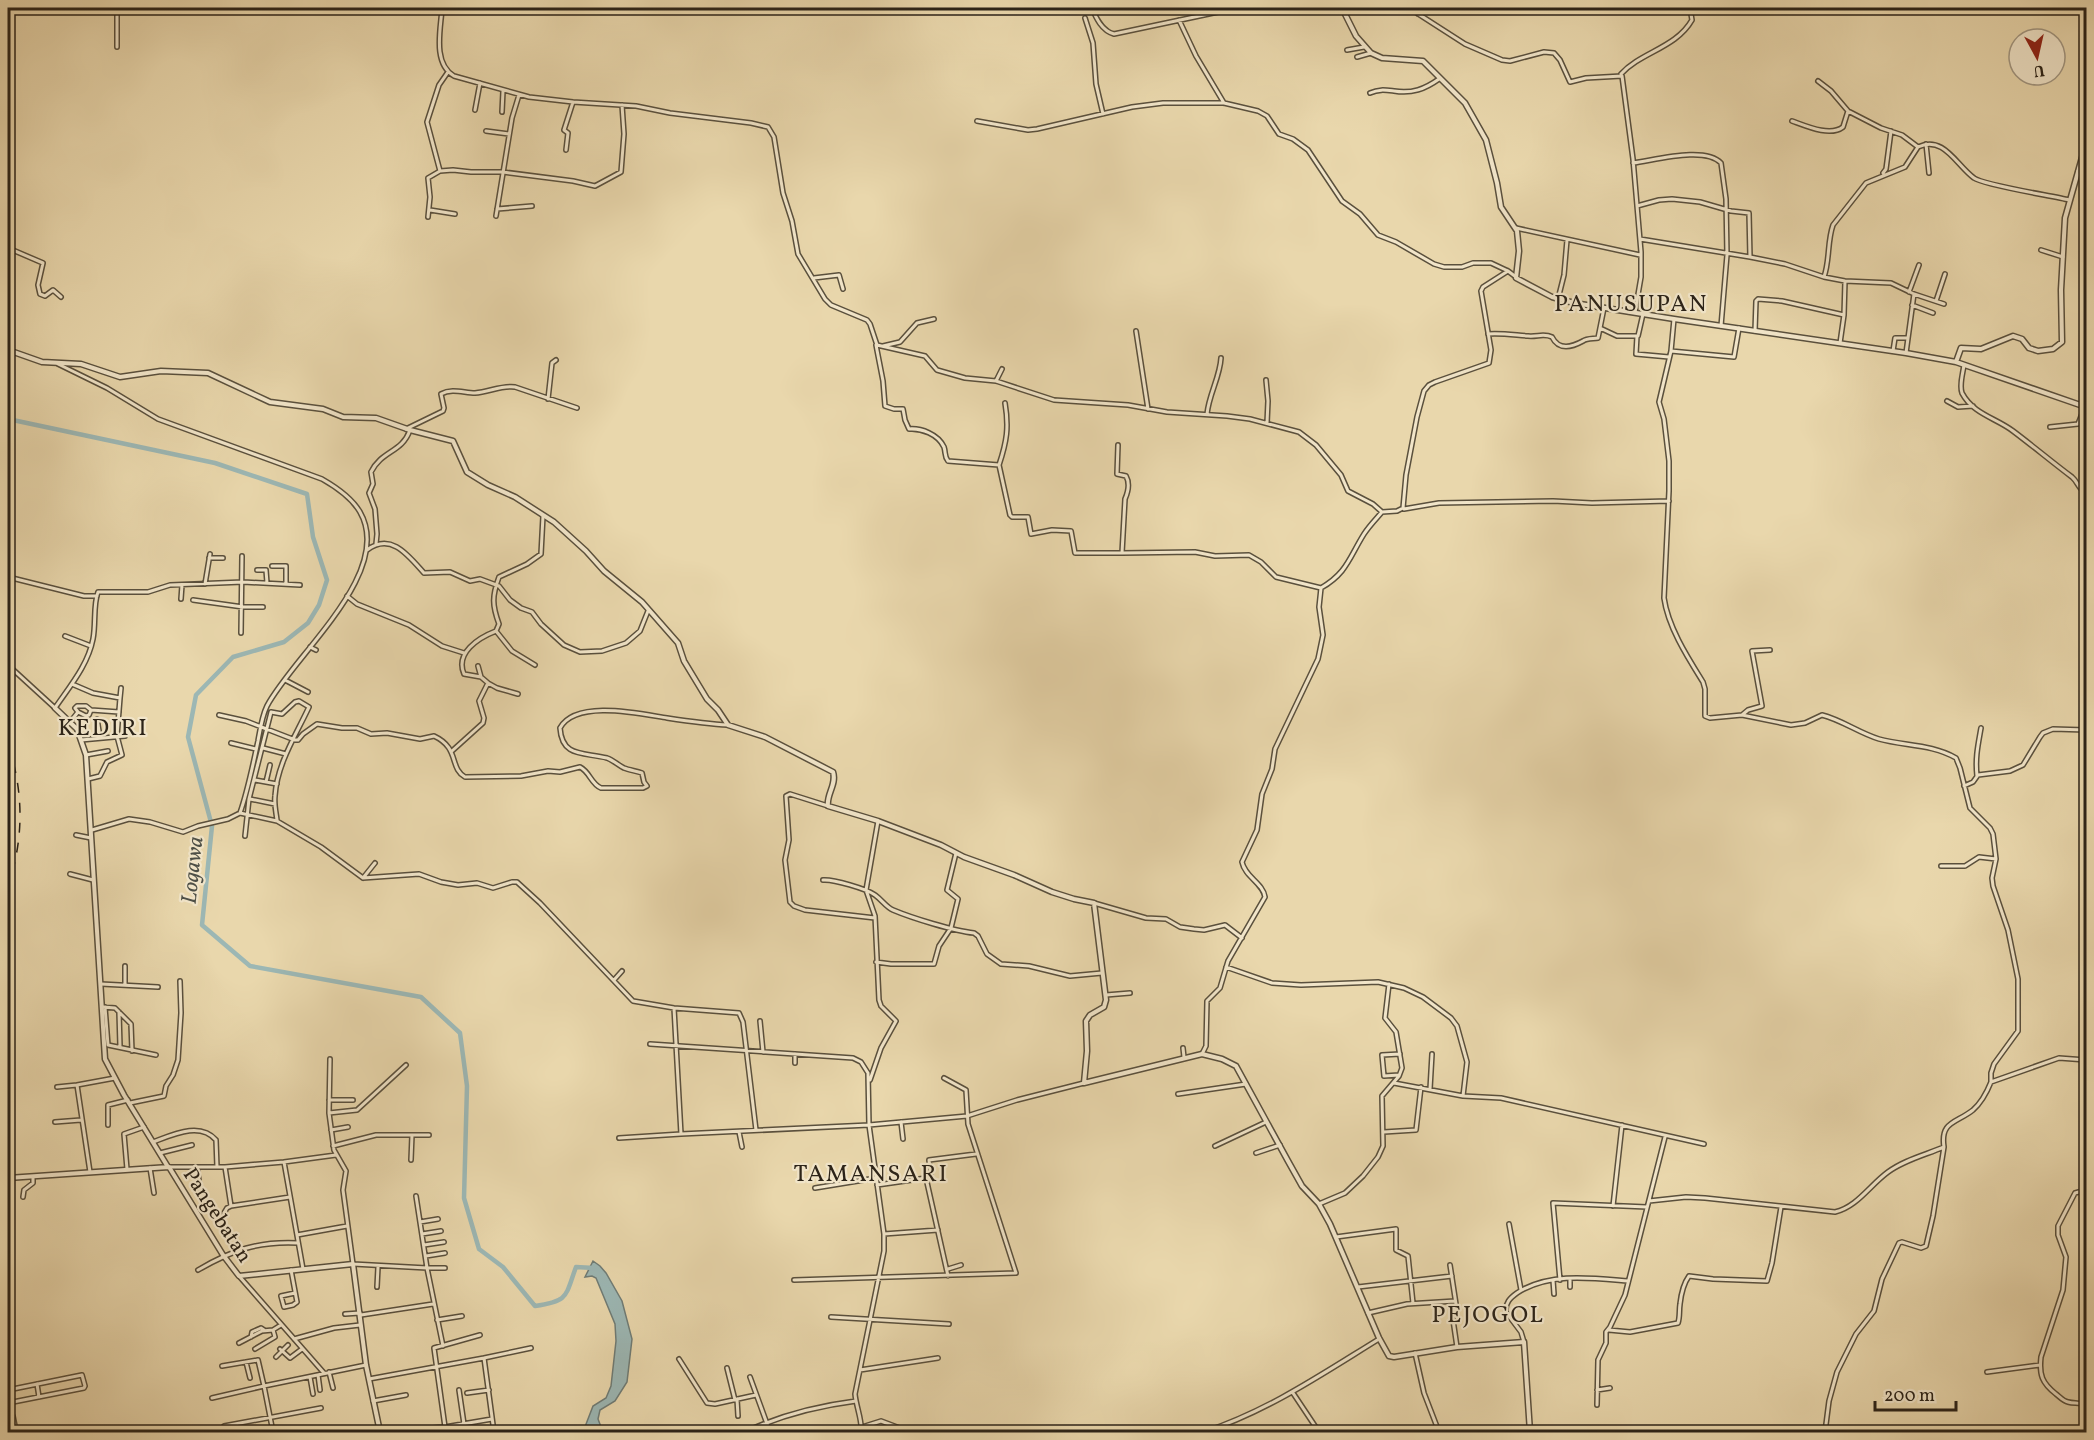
<svg xmlns="http://www.w3.org/2000/svg" width="2094" height="1440" font-family="Vollkorn,serif">
	<rect width="100%" height="100%" fill="#e9d7ac"/>
	<filter id="stains"><feTurbulence type="fractalNoise" baseFrequency=".00333" numOctaves="4"/><feColorMatrix values="0 0 0 0 .2 0 0 0 0 .09 0 0 0 0 .02 0 0 0 .5 -.17"/></filter>
	<radialGradient id="worn" r=".72"><stop offset=".6" stop-color="#630" stop-opacity="0"/><stop offset="1" stop-color="#630" stop-opacity=".3"/></radialGradient>
	<path fill="#9cb7b4" stroke="#6f7c76" stroke-width="1.5" d="M593,1261L600,1266L606,1273L622,1301L632,1339L627,1382L615,1401L600,1410L598,1419L603,1432H583L593,1406L606,1398L611,1386L616,1341L615,1324L596,1278L592,1276L585,1277Z"/>
	<g fill="none" stroke-linecap="round" stroke-linejoin="round">
		<path stroke="#9cb7b4" stroke-width="4.5" d="M8,419L215,463L307,494L313,537L327,580L319,605L308,623L284,642L233,657L196,695L188,737L212,826L202,925L250,966L421,997L460,1033L467,1086L464,1198L479,1249L503,1267L535,1306C569,1301 565,1297 576,1267L594,1268"/>
		<g stroke="#5a503d" stroke-width="6">
			<path id="minor" d="M442,8C441,28 432,63 454,76L529,97L573,102L636,106L670,113L751,123L768,127L774,137L783,193L792,221L798,254L825,299L831,305L867,320L870,324L877,345L925,356L937,370L965,378L996,381L1054,400L1128,405L1167,412L1227,416L1250,419L1299,432L1316,445L1341,475L1348,491L1373,504L1382,512
				M1092,8C1096,18 1102,31 1114,34L1237,8
				M1409,8L1465,44L1502,60L1510,61L1544,52L1554,53L1560,60L1570,82L1586,78L1622,76L1633,159L1641,252V277L1635,312
				M1345,13L1365,8
				M1418,14L1432,10
				M1085,18L1093,43L1096,84L1103,114
				M1179,20L1196,56L1224,103
				M117,47V8
				M1347,50L1364,47
				M1357,57L1371,53
				M448,72L439,85L427,122L440,171L453,170L471,172H503L573,181L595,186L621,172L624,134L622,105
				M1621,74C1641,52 1676,48 1692,20L1690,8
				M1818,81L1831,91L1848,111L1881,128L1902,135L1918,147
				M1370,93C1379,89 1385,90 1394,91C1412,94 1425,89 1439,79
				M475,110L480,83
				M502,112L503,91
				M977,121L1028,130L1037,129L1132,107L1163,103H1224L1258,111L1267,116L1279,134L1293,139L1308,150L1342,201L1360,214L1378,235L1396,242L1434,264L1444,267H1462L1473,263H1491L1508,271L1516,277
				M1792,121C1806,126 1830,137 1843,127L1848,111
				M486,131L509,134
				M1926,144L1929,173
				M566,150L568,133L564,130L573,102
				M1633,163C1656,160 1705,146 1721,163L1726,199L1727,255L1721,326
				M2078,171L2086,175
				M1883,173L1886,169L1891,131
				M1637,206L1659,200L1672,199L1700,202L1731,211L1749,213L1750,257L1640,239
				M497,209L532,206
				M430,210L455,214
				M496,216L512,118L519,95
				M428,217L430,197L428,178L440,171
				M1516,228L1640,255
				M8,248L43,263L38,285L40,294L45,296L53,290L61,297
				M2041,250L2063,257
				M1750,257L1785,264L1824,277
				M814,278L839,275L843,289
				M1909,292L1919,265
				M1914,294L1944,304
				M1558,299L1564,275L1567,240
				M1936,301L1945,274
				M1912,305L1933,313
				M1674,319L1671,351L1734,357L1739,328
				M1600,328L1617,336H1638L1643,314
				M1136,331L1148,409
				M1755,331L1756,301L1758,299L1782,301L1844,315
				M1488,334C1502,333 1514,335 1528,336C1537,337 1544,333 1552,337C1559,351 1572,347 1583,341C1587,338 1594,339 1598,338L1604,308
				M1637,336L1636,354L1669,357
				M1840,343L1844,315L1845,281
				M876,345L883,381L885,406L894,409H903L905,420L909,429C921,428 938,434 944,447C946,453 944,456 948,461L999,465C1007,441 1009,427 1005,403
				M883,346L900,342L917,323L934,319
				M1671,351L1659,402L1664,419L1669,461V491L1664,598C1668,627 1688,658 1703,682L1705,689V716L1710,718L1742,715L1791,725L1805,723L1822,715C1842,720 1859,733 1879,739C1904,746 1932,744 1956,758L1960,768L1970,808L1990,828L1993,834L1996,859L1992,878L1993,886L2008,930L2018,979V1031L1994,1064L1991,1073V1082
				M1893,351L1895,338H1908
				M1906,353L1914,294L1891,283L1845,281L1824,277C1830,260 1827,242 1833,225L1866,183L1905,167L1918,147C1944,135 1956,165 1974,178C1983,185 2053,196 2069,200
				M58,364L107,388L158,419L322,479C336,487 352,498 360,512C395,573 293,656 267,706C262,716 260,730 258,741C253,765 248,790 240,813L228,819L198,826L183,832L150,822L129,819L92,830
				M1964,365C1963,373 1959,385 1962,393C1973,414 1996,418 2013,431C2033,446 2052,462 2072,477C2078,482 2078,489 2086,493
				M1266,380L1268,401L1267,423
				M996,381L1002,369
				M548,399L552,363L556,360
				M1947,401L1958,407L1973,406
				M1207,414C1209,394 1220,377 1221,358
				M2050,427L2078,424L2085,406
				M406,429L443,411L444,408L441,394C452,388 464,393 475,393C489,392 502,385 515,387L577,408
				M1118,445L1117,474L1126,476C1130,483 1128,492 1125,499L1122,553L1195,552L1215,556L1249,555L1261,562L1276,577L1321,588
				M999,465L1010,515L1012,517H1028L1031,534L1052,530L1071,531L1075,553H1122
				M1404,509L1439,503L1553,501L1592,503L1669,501
				M376,544L377,534L375,509L369,493L373,484L371,472C382,450 402,453 410,430
				M367,550C391,532 408,555 424,573L450,572L470,581L480,579L499,586L510,600L521,608L532,612L541,624L564,645L580,652L602,651L626,643L640,631L648,611
				M209,558H223
				M272,566H286V584
				M257,570H266L267,583
				M8,577L84,596H97
				M205,584L210,554
				M347,596L357,604L409,625L442,646L464,653
				M181,599L182,585
				M193,600L243,607H263
				M241,633L242,556
				M65,636L91,646
				M310,647L316,650
				M8,665L55,708C70,686 88,665 93,639C96,624 93,605 98,592H148L170,585L243,582L300,585
				M535,665L512,651L496,631L499,624C492,605 492,596 499,577L527,564L541,554L543,516
				M478,666L481,677
				M285,680L308,692
				M488,683L497,688L518,694
				M72,684L93,693L120,698L117,736L122,755L107,762L100,776L88,779
				M120,698L121,688
				M78,712L75,708L77,706H86L91,710
				M219,715L246,721L295,740H298L303,734L317,724L342,728H357L371,734L387,733L420,739L434,736C460,748 449,768 465,777L521,776L548,771L560,772L580,767C590,772 591,784 601,788H643L647,786L644,782L642,773C636,771 629,770 624,768C618,765 613,760 607,758C584,752 562,758 560,728C576,699 641,714 667,718C687,721 707,724 728,725
				M1742,715L1748,710L1762,706L1752,651L1770,650
				M97,719L100,737
				M70,722L78,712L86,716L89,715L91,710L119,712
				M81,740L125,736
				M231,743L256,749
				M263,748L286,754
				M452,751L483,723L484,718L479,701L488,683L481,677L464,674C455,653 478,638 496,631
				M86,755L108,751
				M1977,776C1975,758 1978,745 1981,728
				M255,780L277,784
				M266,782L270,765
				M1964,786L1973,782L1978,775L2010,771L2023,765L2040,737L2043,733L2053,729L2086,730
				M250,799L275,804
				M828,806L790,794L786,796L789,840L785,860L790,902L794,906L805,910L875,918
				M240,813L277,821L321,847L363,878L419,874L441,882L458,885L477,883L493,888L512,882H517L540,903L633,1001L674,1008L739,1013L743,1022L756,1130
				M76,835L91,838
				M245,836L249,799L271,712L282,714L295,702L299,701L309,707C296,735 277,764 275,796C274,804 276,812 277,820
				M1941,866H1965L1979,857L1996,859
				M70,874L93,880
				M363,878L375,863
				M823,880C833,879 867,889 875,895C882,900 886,907 893,910C912,918 954,931 974,933L978,936L987,954L1001,964L1029,966L1070,976L1102,973
				M1094,903L1146,918L1166,919L1180,927L1194,929L1204,930L1225,925L1242,938
				M876,962L891,964H934L939,946L951,928L958,899L947,890L956,853
				M1226,967L1272,983L1301,985L1378,982L1404,988L1423,997L1451,1018L1457,1026L1467,1062L1463,1096
				M614,980L622,971
				M101,984L158,987
				M125,985V966
				M1106,995L1130,993
				M103,1007L115,1008L131,1024L132,1051
				M105,1007L108,1045L156,1055
				M674,1008L681,1134L869,1125L967,1116L1017,1100L1084,1083
				M119,1012L120,1046
				M760,1021L763,1052
				M650,1044L853,1058L861,1062L868,1073L869,1125L884,1234V1251L855,1394C856,1406 863,1423 861,1432
				M1183,1048L1184,1057
				M795,1054V1063
				M1202,1054L1206,1046L1207,1001L1220,988L1228,961L1265,897C1263,883 1245,877 1242,862L1257,830L1262,794L1272,769L1275,749L1318,659L1323,635L1319,607L1321,588C1347,573 1349,558 1364,534C1369,526 1376,519 1382,512L1397,511L1403,508L1406,475L1417,417L1424,391L1429,385L1435,382L1489,363L1491,350L1481,291L1483,287L1508,271
				M406,1065L357,1110L329,1113L334,1150L346,1171L343,1190L353,1264L427,1268L416,1196
				M1399,1075L1384,1076L1382,1055L1400,1054
				M870,1080L881,1048L896,1021L881,1006L879,1000L875,916L866,890L878,821
				M1394,1083L1463,1096L1501,1098L1704,1144
				M57,1087L77,1085
				M1430,1089L1432,1054
				M1178,1094L1246,1084
				M329,1100H353
				M130,1103L164,1096L166,1086L173,1075L178,1060L181,1013L180,981
				M329,1113L330,1059
				M55,1122L81,1120
				M901,1122L903,1139
				M108,1125V1105L128,1100
				M331,1130L348,1127
				M739,1132L742,1147
				M1384,1132L1416,1130L1421,1087
				M619,1138L681,1134
				M153,1142C172,1135 200,1121 216,1140L217,1167
				M333,1146L376,1135H429
				M1215,1146L1266,1122
				M160,1153L192,1145
				M1256,1153L1280,1145
				M411,1160L412,1135
				M284,1162L336,1155
				M169,1167H225L284,1162L303,1269
				M197,1167L201,1195
				M225,1167L231,1206
				M150,1168L154,1193
				M127,1169L124,1134L144,1127
				M90,1172L77,1085L115,1078
				M926,1178L931,1177L929,1160L976,1154
				M877,1185L926,1178L948,1276
				M815,1188L876,1178
				M2086,1190L2075,1193L2058,1226V1235L2066,1257L2063,1290L2041,1357C2039,1375 2042,1383 2056,1394C2060,1397 2063,1401 2068,1402C2075,1404 2080,1402 2086,1406
				M23,1197L24,1190L33,1183V1177
				M1649,1201L1686,1197L1705,1198L1835,1212C1857,1207 1870,1185 1888,1172C1904,1160 1925,1155 1944,1147C1940,1121 1957,1123 1973,1110C1982,1102 1987,1092 1991,1082L2059,1058L2086,1060
				M1319,1204L1345,1193L1363,1176L1378,1157L1383,1146L1382,1096L1399,1076L1402,1068L1396,1032L1385,1018L1389,984
				M1613,1206L1622,1125
				M224,1213L227,1208L231,1206L290,1197
				M420,1222L438,1219
				M1509,1224L1521,1290
				M422,1234L441,1231
				M884,1234L938,1230
				M297,1235L347,1226
				M1336,1237L1396,1229V1250L1408,1256L1413,1303
				M424,1245L444,1242
				M426,1256L445,1253
				M1450,1265L1456,1304L1452,1313L1457,1347
				M948,1269L961,1265
				M198,1270C232,1250 259,1241 298,1243
				M291,1270L297,1302L293,1305L284,1307L281,1296L295,1293
				M239,1276L324,1373
				M794,1280L1016,1273L968,1124L966,1090L944,1078
				M1553,1280L1554,1294
				M1560,1280L1553,1203L1647,1207
				M377,1287L378,1267
				M1358,1287L1452,1276
				M1570,1287V1280
				M1368,1313L1407,1304L1455,1301
				M345,1314L360,1313
				M361,1315L433,1304
				M831,1317L949,1324
				M437,1320L462,1316
				M1609,1330L1630,1332L1678,1323C1680,1317 1679,1311 1680,1304C1681,1295 1684,1283 1689,1276L1713,1279L1767,1281L1772,1263L1781,1207
				M251,1337L252,1332L261,1328L264,1330
				M294,1339L334,1328L360,1325
				M1524,1342L1521,1332L1506,1312C1505,1303 1510,1298 1517,1293C1549,1272 1592,1278 1628,1281
				M239,1343L262,1331L273,1330L281,1325
				M443,1346L427,1268H445
				M255,1349L275,1337L273,1330
				M280,1349L290,1358L302,1349
				M1415,1353L1424,1393L1439,1432
				M276,1357L288,1345
				M484,1358L531,1348
				M679,1359L707,1403L715,1404L756,1395
				M246,1362L250,1378
				M727,1368L735,1400
				M860,1370L938,1358
				M329,1372L333,1388
				M1987,1372L2040,1365
				M318,1375L320,1390
				M310,1377L313,1394
				M750,1377L770,1432
				M369,1379L484,1358L494,1432
				M37,1384L39,1397
				M8,1390L82,1375L85,1386L84,1388L8,1403
				M459,1390L464,1424
				M1597,1390L1610,1388
				M467,1393L489,1390
				M1293,1393L1319,1432
				M212,1398L264,1386L258,1360L222,1366
				M737,1399L738,1416
				M373,1401L406,1395
				M1597,1405L1598,1360L1606,1343V1332L1610,1327L1625,1295L1665,1137
				M8,1416H13L15,1426L8,1429
				M462,1424L463,1432
				M224,1426L321,1408
				M445,1427L434,1348L480,1335
				M862,1427L881,1421L910,1432
				M273,1432L264,1386L366,1365
				M385,1432L445,1427L492,1419
				M745,1432C781,1415 817,1406 856,1401
				M1204,1432C1268,1411 1322,1374 1379,1339
				M1825,1432L1829,1401L1837,1372L1856,1334L1874,1311L1882,1279L1899,1243L1902,1242L1921,1248L1926,1246L1933,1216L1944,1147"/>
		</g>
		<g stroke="#5a503d" stroke-width="7">
			<path id="tertiary" d="M1342,8L1356,36L1371,53L1382,58L1423,61L1465,103L1486,140L1497,183L1501,207L1517,231L1519,251L1516,278L1552,297L1574,303L1674,319L1906,353L1956,362L2086,407
				M8,350L42,362L81,364L120,377L161,371L208,373L270,402L323,409L343,417L376,418L410,430L453,441L467,472L488,485L515,497L554,522L586,551L604,571L642,602L678,643L684,661L707,699L718,710L728,725L765,737L833,772C837,784 826,795 828,806L878,821L941,845L964,857L1014,875L1052,892L1074,899L1094,903L1106,1000L1104,1007L1090,1015L1086,1021L1087,1051L1084,1083L1202,1054L1222,1059L1236,1066L1288,1161L1302,1186L1319,1204L1330,1224L1379,1338L1389,1356L1394,1357L1457,1347L1524,1342L1530,1432
				M1956,362L1961,348L1981,349L2013,336L2022,339L2029,348L2038,351L2053,349L2062,342L2061,290L2065,218L2083,154L2086,134
				M55,708L77,729L86,755L105,1059L124,1095L168,1167
				M8,1178L169,1167L223,1255L239,1276L353,1264L366,1365L380,1432"/>
		</g>
		<use href="#minor" stroke="#f1e5c9" stroke-width="3"/>
		<use href="#tertiary" stroke="#f1e5c9" stroke-width="4"/>
		<path stroke="#2b2318" stroke-width="1.5" stroke-dasharray="10 10" stroke-linecap="butt" d="M8,744C24,792 24,839 8,886"/>
	</g>
	<g text-anchor="middle" stroke-width="4.5" stroke-linejoin="round" paint-order="stroke">
		<g font-size="21" fill="#2b2318" stroke="#f1e5c9">
			<text transform="translate(218 1215) rotate(57)" y="7">Pangebatan</text>
		</g>
		<g font-size="22" font-style="italic" fill="#4d4f47" stroke="#f1e5c9">
			<text transform="translate(191 870) rotate(-84)" y="8">Logawa</text>
		</g>
		<g font-size="24" letter-spacing="1.5" fill="#2b2318" stroke="#f1e5c9">
			<text x="1631" y="311">PANUSUPAN</text>
			<text x="103" y="735">KEDIRI</text>
			<text x="871" y="1181">TAMANSARI</text>
			<text x="1488" y="1322">PEJOGOL</text>
		</g>
	</g>
	<rect width="2094" height="1440" fill="none" stroke="#e9d7ac" stroke-width="30"/>
	<rect x="9" y="9" width="2076" height="1422" fill="none" stroke="#2b2318" stroke-width="3"/>
	<rect x="15" y="15" width="2064" height="1410" fill="none" stroke="#2b2318" stroke-width="1.5"/>
	<g transform="translate(2037 57) rotate(172)"><circle r="28" fill="#f1e5c9" stroke="#a29782" stroke-width="1.5"/>
	<path d="M0-4.5L10 22L0 15L-10 22Z" fill="#8f2418"/>
	<text y="-9" font-size="16" font-weight="bold" text-anchor="middle" fill="#2b2318">U</text>
	</g>
	<path d="M1875 1401v9h81v-9" fill="none" stroke="#2b2318" stroke-width="3"/>
	<text x="1884" y="1401" font-size="18" fill="#2b2318" stroke="#f1e5c9" stroke-width="4.5" paint-order="stroke">200 m</text>
	<rect width="100%" height="100%" filter="url(#stains)"/>
	<rect width="100%" height="100%" fill="url(#worn)"/>
</svg>
